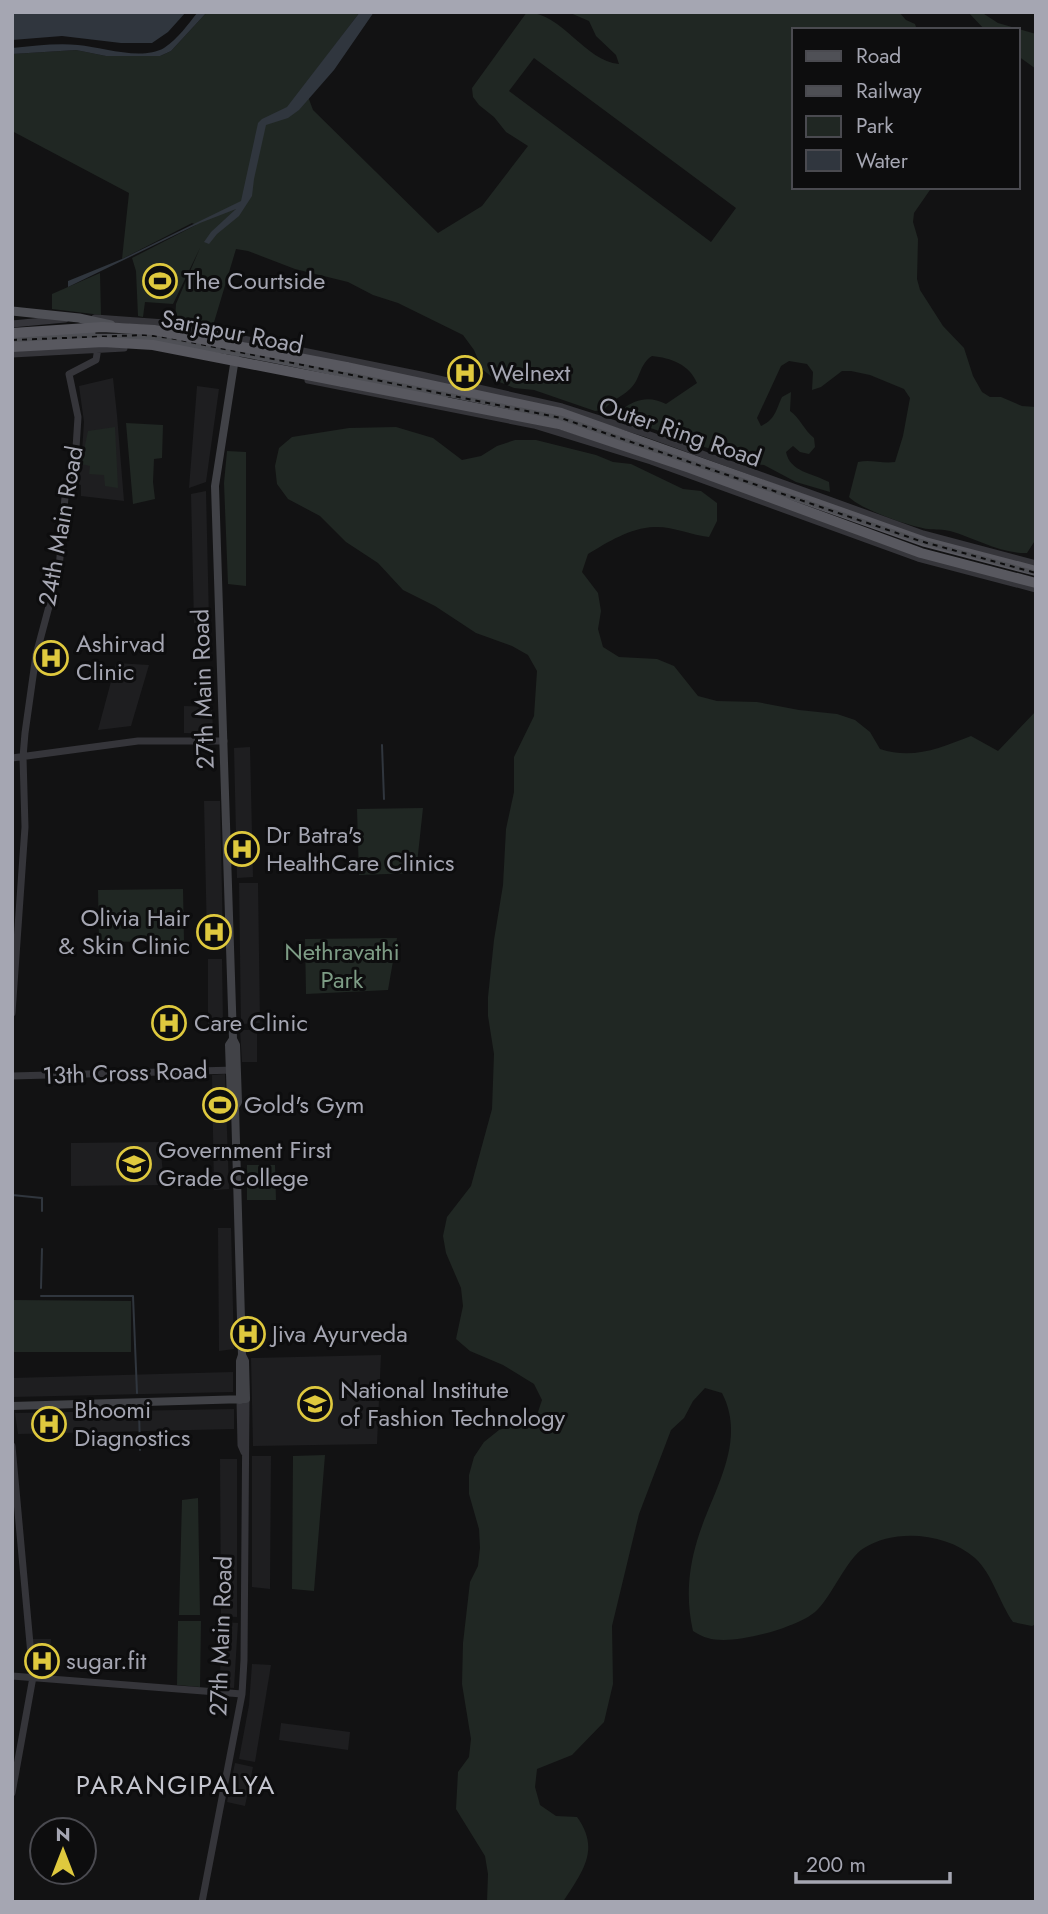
<svg xmlns="http://www.w3.org/2000/svg" width="1048" height="1914" font-family="Jost,sans-serif">
	<rect width="100%" height="100%" fill="#121213"/>
	<path fill="#1e1e20" d="M113,378L117,415L124,501L81,496V485L74,484L82,452L84,422L79,386Z
		M197,386L219,389L206,482L189,488Z
		M206,491L209,620L194,623L191,494Z
		M116,663L149,665L131,726L98,730Z
		M184,706L212,707L213,734L184,733Z
		M250,747L253,877L237,878L234,748Z
		M204,801H220L223,940H207Z
		M239,883H258L260,1023L241,1024Z
		M208,959H222L223,1025H208Z
		M240,1030H257V1062H242Z
		M225,1074L229,1189L214,1190L212,1075Z
		M160,1142L164,1185L71,1186V1143Z
		M218,1228H231L234,1349L219,1351Z
		M381,1355L377,1444L253,1446L251,1358Z
		M233,1372V1392L12,1397V1378Z
		M234,1409V1429L18,1434L15,1413Z
		M252,1456H271L270,1589L252,1587Z
		M220,1459H237V1617L221,1616Z
		M223,1622L238,1623L234,1688L219,1687Z
		M31,1639H51L49,1675L35,1674Z
		M252,1664L271,1665L255,1762L239,1759L249,1705Z
		M281,1723L350,1732L348,1750L279,1740Z
		M235,1763L253,1767L245,1806L227,1802Z"/>
	<path fill="#202723" fill-rule="evenodd" d="M207,12H360L304,86L313,110L438,233L482,206L528,146L506,132L494,117L479,105L473,97L472,88L527,12C563,14 585,61 619,64L616,55L596,36L589,21L568,12H899L906,20L915,24L917,30H794V187H932L914,213L913,222L918,239L917,279L920,290L943,326L964,348L973,376L982,392L990,397H1001L1022,406L1036,407V539L1027,553C1001,554 975,538 950,531C942,529 936,530 928,529C911,527 860,509 849,497L858,462C871,459 882,464 895,462L903,436L910,398L904,389L870,375L851,371H842L821,387L812,390L813,372L807,364L789,361L781,366L757,418L761,426C775,420 776,410 782,397L791,392L790,411C800,418 804,430 814,438L815,447L809,454L800,452L793,446L786,452C790,472 812,473 829,482L830,492L796,482L764,465L753,464L622,418L623,409C636,398 651,396 666,404L697,383C689,364 671,358 652,356C639,364 641,379 630,389C622,397 611,400 604,410L595,411L534,390L514,388L497,381L482,369L474,350L463,335L398,303L373,295L348,282L295,269L248,251L236,249L212,329L175,321L176,304L200,248L173,304L145,302L143,317L138,316L136,271L132,258L196,225L192,223L122,259L129,193L12,131V54L76,50L106,56H160L171,51ZM534,58L736,208L711,242L509,91Z
		M968,12H981L998,23L1036,34V69L1018,56V30H985Z
		M100,273L101,315L52,309V294Z
		M126,423L163,425L162,458L154,459L153,482L155,499L133,504Z
		M115,427L118,488L105,486L104,475L89,474L90,466L81,464L88,431Z
		M396,427L433,438L462,460L481,456L497,446L515,440H536L596,455L613,462L631,464L683,489L701,491L717,503V521L709,537C691,535 672,526 654,527C630,528 608,542 588,554L582,572L598,593L601,611L598,629L603,647L619,657L657,659L674,666L698,696L717,701L757,702L799,710L837,714L855,720L870,732L880,749C913,760 940,748 971,736L998,751L1036,711V1624L1032,1626L1013,1622C999,1602 993,1575 975,1558C947,1533 895,1528 864,1548C846,1559 832,1597 815,1612C796,1628 732,1646 708,1638C703,1637 698,1634 693,1631C686,1601 688,1571 697,1541C711,1493 748,1443 722,1393L705,1388L693,1401L684,1418L671,1430L639,1514L612,1626L613,1684L604,1722L572,1755L537,1769L535,1787L540,1805L556,1816L577,1817C601,1850 582,1872 563,1902H487L488,1874L485,1856L456,1809L458,1772L469,1757L471,1739L462,1684L463,1643L470,1582L478,1566L480,1548L479,1529L469,1494V1475L474,1457L484,1442L499,1430L536,1418L542,1400L534,1384L503,1365L470,1351L456,1339L463,1306L461,1288L446,1253L443,1236L447,1217L471,1186L492,1109L494,1054L488,1016V997L494,940L503,885L506,829L514,792V757L534,716L537,671L528,655L512,646L476,633L435,606L403,590L378,563L346,542L320,516L288,499L277,484L275,466L279,448L292,437L349,428Z
		M227,451L246,452V586L228,584L224,483Z
		M423,808L416,873L359,875L357,809Z
		M183,889L184,941L99,942L98,890Z
		M397,938L388,990L306,994L305,939Z
		M247,1165H275L276,1200H247Z
		M12,1300L131,1301V1352H12Z
		M325,1455L314,1591L292,1589L293,1456Z
		M198,1498L200,1615H179L182,1500Z
		M178,1621H201L200,1687L177,1685Z"/>
	<path fill="#30363e" d="M12,12H186L168,32L152,43H121L62,36L12,40Z
		M198,12H207L171,51L160,56H106L76,50L12,54V48C34,46 56,43 78,45C102,47 141,61 164,48C178,39 188,24 198,12Z
		M360,12H374L334,70L299,110L288,118L266,125L254,179L252,196L239,216L217,234L209,244L204,242L211,232L236,209L200,223L68,287V281L122,259L241,201L258,123L262,119L287,107Z"/>
	<g fill="none" stroke-linecap="round" stroke-linejoin="round">
		<path stroke="#30363e" stroke-width="2" d="M382,745L384,799
			M12,1195L42,1198V1211
			M41,1288L42,1249
			M41,1296H133L137,1393
			M139,1410L140,1450"/>
		<path stroke="#35353a" stroke-width="7" d="M95,318L165,323L421,375L562,407L647,434L923,534L1036,564
			M12,324L65,319
			M12,354L124,348
			M308,380L534,425L651,461L918,558L1036,589
			M12,758L138,741H224
			M12,1013L25,827L23,757L25,733L36,655L59,569L65,497L76,448L78,417L69,374L96,360L98,348
			M12,1076L235,1070
			M240,1400L241,1445L244,1452
			M12,1446L33,1677L12,1793
			M12,1676L242,1694
			M202,1902L242,1694L244,1660L246,1399"/>
		<path stroke="#414247" stroke-width="8" d="M238,339L215,486L233,1039L236,1045L238,1102L235,1107L242,1355L240,1361V1400
			M233,1039L229,1045L231,1102L235,1107
			M12,1406L246,1399L245,1361L242,1355"/>
		<path stroke="#4f5056" stroke-width="9" d="M12,311L79,318L111,325
			M12,338L91,333
			M85,338C203,336 329,371 444,395"/>
		<path stroke="#58585f" stroke-width="10" d="M346,367L561,413L925,542L1036,571
			M343,382L559,424L690,468L921,553L1036,583"/>
		<g stroke="#4e4f54" stroke-width="4.5">
			<path id="rail" d="M12,340L145,335L171,338L561,418L920,541L1036,573"/>
		</g>
		<use href="#rail" stroke="#0d0d0e" stroke-width="2" stroke-dasharray="5" stroke-linecap="butt"/>
		<path stroke="#58585f" stroke-width="10" d="M12,333L102,327L154,330L346,367
			M12,347L103,342L153,345L343,382"/>
	</g>
	<defs>
		<g id="stadium-ring" transform="scale(1.75)"><circle r="9.5" fill="#0d0d0e" stroke="#dfc93e" stroke-width="1.5"/><path d="M0-5a6.5 5 0 1 0 0 10a6.5 5 0 1 0 0-10ZM-3.5-1.8h7v3.6h-7Z" fill="#dfc93e"/></g>
		<g id="hospital-ring" transform="scale(1.75)"><circle r="9.5" fill="#0d0d0e" stroke="#dfc93e" stroke-width="1.5"/><path d="M-5-5h3v3.5h4V-5h3V5h-3V1.5h-4V5h-3Z" fill="#dfc93e"/></g>
		<g id="university-ring" transform="scale(1.75)"><circle r="9.5" fill="#0d0d0e" stroke="#dfc93e" stroke-width="1.5"/><path d="M0-5L7-2L0 1L-7-2ZM-4 1L0 2.5L4 1V4Q0 6-4 4Z" fill="#dfc93e"/></g>
	</defs>
	<g fill-rule="evenodd">
		<use href="#stadium-ring" x="160" y="281"/>
		<use href="#hospital-ring" x="465" y="373"/>
		<use href="#hospital-ring" x="51" y="658"/>
		<use href="#hospital-ring" x="242" y="849"/>
		<use href="#hospital-ring" x="214" y="932"/>
		<use href="#hospital-ring" x="169" y="1023"/>
		<use href="#stadium-ring" x="220" y="1105"/>
		<use href="#university-ring" x="134" y="1164"/>
		<use href="#hospital-ring" x="248" y="1334"/>
		<use href="#university-ring" x="315" y="1404"/>
		<use href="#hospital-ring" x="49" y="1424"/>
		<use href="#hospital-ring" x="42" y="1661"/>
	</g>
	<g text-anchor="middle" stroke-width="6" stroke-linejoin="round" paint-order="stroke">
		<g font-size="24" fill="#a5a6b2" stroke="#0d0d0e" text-anchor="start">
			<text x="184" y="289">The Courtside</text>
			<text x="490" y="381">Welnext</text>
			<text x="76" y="652">Ashirvad<tspan x="76" dy="28">Clinic</tspan></text>
			<text x="266" y="843">Dr Batra's<tspan x="266" dy="28">HealthCare Clinics</tspan></text>
			<text x="190" y="926" text-anchor="end">Olivia Hair<tspan x="190" dy="28">&amp; Skin Clinic</tspan></text>
			<text x="194" y="1031">Care Clinic</text>
			<text x="244" y="1113">Gold's Gym</text>
			<text x="158" y="1158">Government First<tspan x="158" dy="28">Grade College</tspan></text>
			<text x="272" y="1342">Jiva Ayurveda</text>
			<text x="340" y="1398">National Institute<tspan x="340" dy="28">of Fashion Technology</tspan></text>
			<text x="74" y="1418">Bhoomi<tspan x="74" dy="28">Diagnostics</tspan></text>
			<text x="66" y="1669">sugar.fit</text>
		</g>
		<g font-size="24" fill="#a5a6b2" stroke="#0d0d0e">
			<text transform="translate(232 332) rotate(11)" y="8">Sarjapur Road</text>
			<text transform="translate(680 432) rotate(19)" y="8">Outer Ring Road</text>
			<text transform="translate(61 526) rotate(-80)" y="8">24th Main Road</text>
			<text transform="translate(203 689) rotate(-92)" y="8">27th Main Road</text>
			<text transform="translate(125 1073) rotate(-2)" y="8">13th Cross Road</text>
			<text transform="translate(221 1636) rotate(-88)" y="8">27th Main Road</text>
		</g>
		<g font-size="24" fill="#7d9c85" stroke="#0d0d0e">
			<text x="342" y="960">Nethravathi<tspan x="342" dy="28">Park</tspan></text>
		</g>
		<g font-size="26" letter-spacing="2" fill="#c5c6cf" stroke="#0d0d0e">
			<text x="176" y="1794">PARANGIPALYA</text>
		</g>
	</g>
	<rect width="1048" height="1914" fill="none" stroke="#a5a6b2" stroke-width="28"/>
	<rect x="792" y="28" width="228" height="161" fill="#0d0d0e" stroke="#4a4a50" stroke-width="2"/>
	<rect x="806" y="51" width="35" height="10" fill="#4f5056" stroke="#4a4a50" stroke-width="2"/>
	<text x="856" y="63" font-size="21" fill="#a5a6b2">Road</text>
	<rect x="806" y="86" width="35" height="10" fill="#4e4f54" stroke="#4a4a50" stroke-width="2"/>
	<text x="856" y="98" font-size="21" fill="#a5a6b2">Railway</text>
	<rect x="806" y="116" width="35" height="21" fill="#202723" stroke="#4a4a50" stroke-width="2"/>
	<text x="856" y="133" font-size="21" fill="#a5a6b2">Park</text>
	<rect x="806" y="150" width="35" height="21" fill="#30363e" stroke="#4a4a50" stroke-width="2"/>
	<text x="856" y="168" font-size="21" fill="#a5a6b2">Water</text>
	<g transform="translate(63 1851)"><circle r="33" fill="#0d0d0e" stroke="#4a4a50" stroke-width="2"/>
	<path d="M0-5L12 26L0 18L-12 26Z" fill="#dfc93e"/>
	<text y="-10" font-size="19" font-weight="bold" text-anchor="middle" fill="#a5a6b2">N</text>
	</g>
	<path d="M796 1872v10h154v-10" fill="none" stroke="#a5a6b2" stroke-width="3.5"/>
	<text x="806" y="1872" font-size="21" fill="#a5a6b2" stroke="#0d0d0e" stroke-width="5" paint-order="stroke">200 m</text>
</svg>
